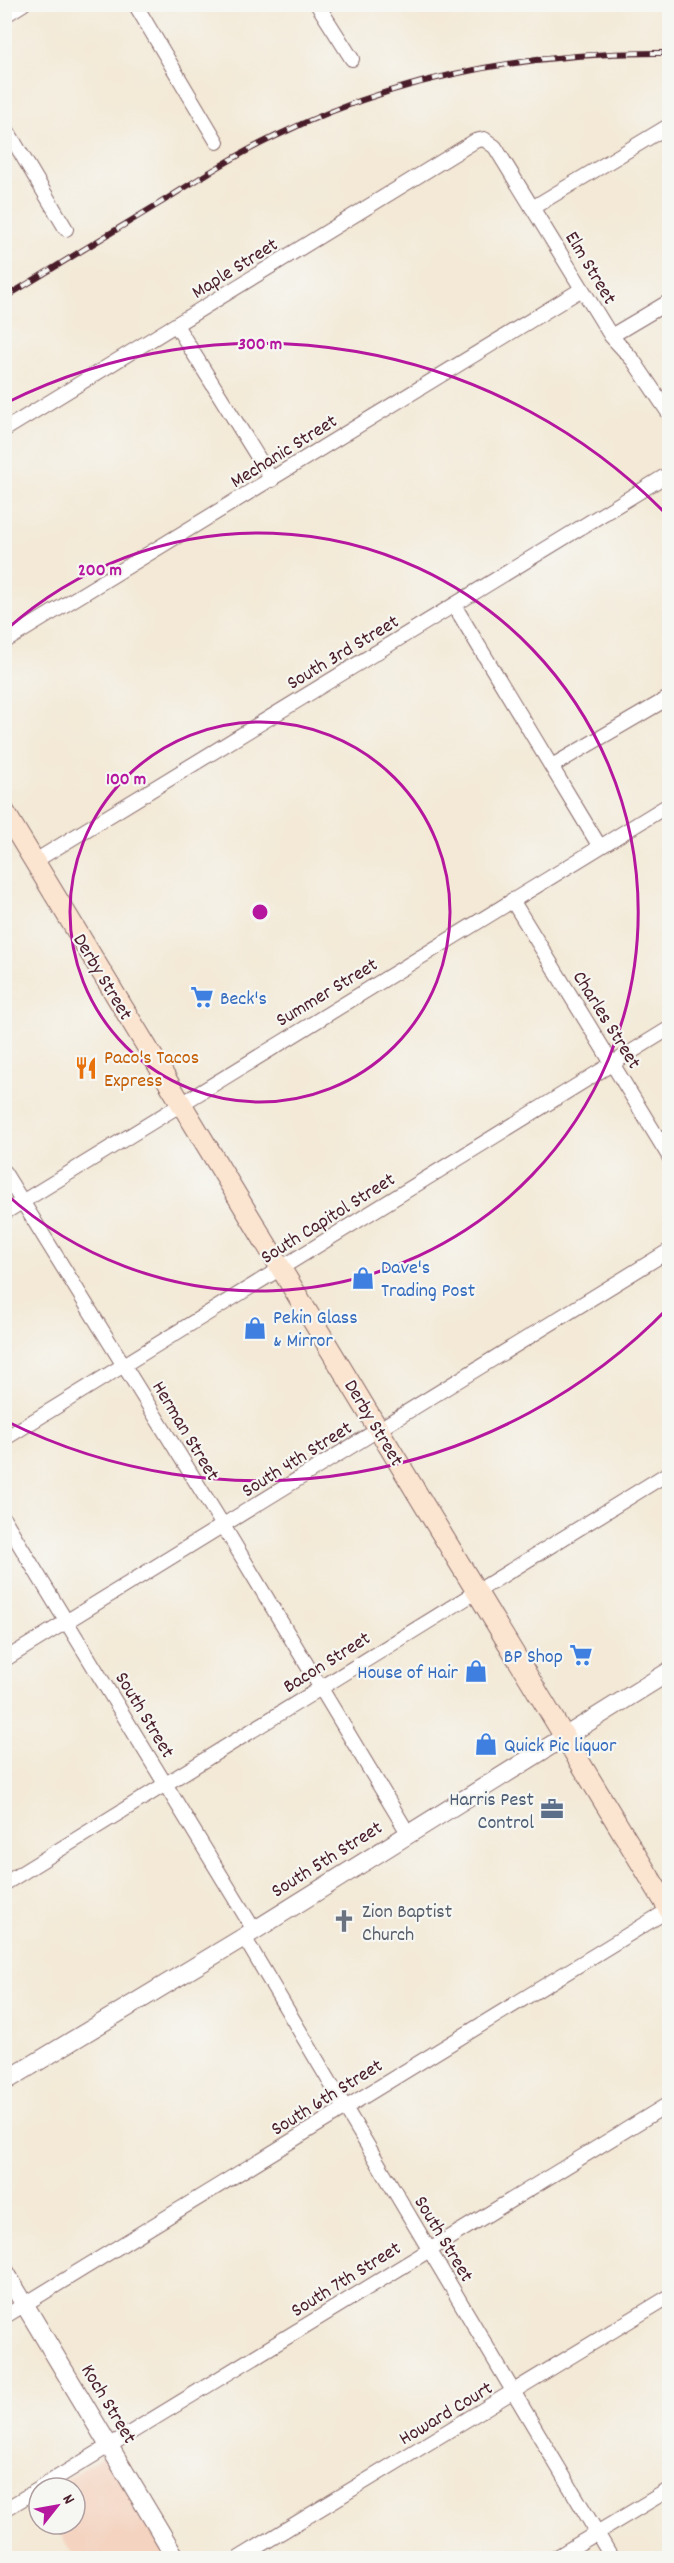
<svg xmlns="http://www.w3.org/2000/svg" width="674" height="2563" font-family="Dekko,sans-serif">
	<rect width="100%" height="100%" fill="#f6f6f2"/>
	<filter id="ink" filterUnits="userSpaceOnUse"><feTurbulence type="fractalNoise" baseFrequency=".0167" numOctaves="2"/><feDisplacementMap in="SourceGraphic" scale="12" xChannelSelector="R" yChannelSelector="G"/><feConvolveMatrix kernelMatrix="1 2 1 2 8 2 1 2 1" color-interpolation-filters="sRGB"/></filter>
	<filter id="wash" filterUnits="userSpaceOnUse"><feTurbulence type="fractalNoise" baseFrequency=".008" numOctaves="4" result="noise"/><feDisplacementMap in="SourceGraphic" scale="24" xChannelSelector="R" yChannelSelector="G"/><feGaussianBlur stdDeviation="1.35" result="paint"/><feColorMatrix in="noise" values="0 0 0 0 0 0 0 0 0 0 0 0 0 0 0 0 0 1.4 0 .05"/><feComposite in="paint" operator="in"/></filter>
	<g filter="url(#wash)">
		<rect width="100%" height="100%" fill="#f3e9d6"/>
		<path fill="#f4d3c0" d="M105,2455L168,2558H75L54,2524H75V2488H52Z"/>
	</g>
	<g filter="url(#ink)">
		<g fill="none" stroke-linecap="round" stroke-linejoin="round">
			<g stroke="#856667" stroke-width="16">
				<path id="minor" d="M135,4L217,142
					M317,4L352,59
					M4,16L23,4
					M4,125L66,229
					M532,208L670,125
					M176,325L272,480
					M611,336L670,301
					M4,430L475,141L484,139L495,147L611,336L633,360L670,415
					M454,605L600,847
					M4,642L582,289
					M552,766L670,697
					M35,861L670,473
					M512,900L670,1158
					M4,1172L224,1527L408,1833
					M4,1213L670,804
					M4,1439L670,1028
					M4,1519L254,1930
					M4,1660L670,1250
					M4,1884L670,1472
					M244,1937L612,2558
					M4,2317L670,1909
					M40,2488L670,2103
					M4,2510L39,2489
					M239,2558L670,2296
					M555,2558L670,2489"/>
			</g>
			<g stroke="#856667" stroke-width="20">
				<path id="tertiary" d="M4,2082L244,1937L670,1671
					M4,2270L176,2558"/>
			</g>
			<g stroke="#856667" stroke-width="22">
				<path id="secondary" d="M4,811L670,1911"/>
			</g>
			<use href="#minor" stroke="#fff" stroke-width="14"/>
			<use href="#tertiary" stroke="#fff" stroke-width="18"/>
			<use href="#secondary" stroke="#fce5d0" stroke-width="20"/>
			<g stroke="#4a1f2b" stroke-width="6">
				<path id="rail" d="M4,298C56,266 108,235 160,203C197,180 234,156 274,137C398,76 531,51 670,53"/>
			</g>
			<use href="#rail" stroke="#f6f6f2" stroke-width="4" stroke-dasharray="11" stroke-linecap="butt"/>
		</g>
	</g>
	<g fill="none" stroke="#b5179e" stroke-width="3">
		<circle cx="260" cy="912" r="190"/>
		<path d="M6 630A379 379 0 1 1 6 1194"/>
		<path d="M669 1307A569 569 0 0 1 6 1421M6 403A569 569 0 0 1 669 517"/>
	</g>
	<defs>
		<g id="supermarket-bare" transform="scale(1.8)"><path d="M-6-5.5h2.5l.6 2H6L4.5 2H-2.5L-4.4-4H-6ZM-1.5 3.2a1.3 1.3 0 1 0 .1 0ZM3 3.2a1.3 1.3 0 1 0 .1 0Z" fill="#3f7fe0" stroke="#f6f6f2" stroke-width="2.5" paint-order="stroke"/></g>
		<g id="restaurant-bare" transform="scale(1.8)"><path d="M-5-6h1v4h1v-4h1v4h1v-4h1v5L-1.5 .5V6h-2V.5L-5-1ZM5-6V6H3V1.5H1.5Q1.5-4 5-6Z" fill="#e8710a" stroke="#f6f6f2" stroke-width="2.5" paint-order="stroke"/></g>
		<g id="shop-bare" transform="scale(1.8)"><path d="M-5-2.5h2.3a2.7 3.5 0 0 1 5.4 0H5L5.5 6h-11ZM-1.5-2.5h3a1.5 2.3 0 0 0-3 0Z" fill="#3f7fe0" stroke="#f6f6f2" stroke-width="2.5" paint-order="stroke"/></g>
		<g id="office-bare" transform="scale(1.8)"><path d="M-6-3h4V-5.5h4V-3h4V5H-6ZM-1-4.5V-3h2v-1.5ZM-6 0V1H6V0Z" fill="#5c6f8a" stroke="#f6f6f2" stroke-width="2.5" paint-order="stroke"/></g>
		<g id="church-bare" transform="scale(1.8)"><path d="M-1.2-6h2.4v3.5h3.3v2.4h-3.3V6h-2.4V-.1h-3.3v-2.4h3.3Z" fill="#6b7280" stroke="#f6f6f2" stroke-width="2.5" paint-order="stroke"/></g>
	</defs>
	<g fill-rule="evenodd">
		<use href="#supermarket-bare" x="202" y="997"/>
		<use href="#restaurant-bare" x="86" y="1068"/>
		<use href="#shop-bare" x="363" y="1278"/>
		<use href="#shop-bare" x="255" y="1328"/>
		<use href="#supermarket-bare" x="581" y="1655"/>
		<use href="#shop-bare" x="476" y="1671"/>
		<use href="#shop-bare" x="486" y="1744"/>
		<use href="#office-bare" x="552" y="1809"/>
		<use href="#church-bare" x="344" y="1921"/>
	</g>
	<g text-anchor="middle" stroke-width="4.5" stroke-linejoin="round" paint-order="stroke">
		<g font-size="20" fill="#4a1f2b" stroke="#f6f6f2">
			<text transform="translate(234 267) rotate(-32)" y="7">Maple Street</text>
			<text transform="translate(592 267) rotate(59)" y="7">Elm Street</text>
			<text transform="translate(283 450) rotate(-32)" y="7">Mechanic Street</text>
			<text transform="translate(342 651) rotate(-31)" y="7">South 3rd Street</text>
			<text transform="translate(104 976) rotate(59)" y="7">Derby Street</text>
			<text transform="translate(326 991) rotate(-31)" y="7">Summer Street</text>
			<text transform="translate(608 1019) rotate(58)" y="7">Charles Street</text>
			<text transform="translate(327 1217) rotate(-32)" y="7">South Capitol Street</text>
			<text transform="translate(375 1422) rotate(59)" y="7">Derby Street</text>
			<text transform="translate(187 1430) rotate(59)" y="7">Herman Street</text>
			<text transform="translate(296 1458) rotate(-32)" y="7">South 4th Street</text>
			<text transform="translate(326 1661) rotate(-32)" y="7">Bacon Street</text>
			<text transform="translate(146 1714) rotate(59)" y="7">South Street</text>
			<text transform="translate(326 1858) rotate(-32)" y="7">South 5th Street</text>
			<text transform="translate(326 2096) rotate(-32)" y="7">South 6th Street</text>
			<text transform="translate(445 2238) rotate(59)" y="7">South Street</text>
			<text transform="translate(345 2278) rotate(-32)" y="7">South 7th Street</text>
			<text transform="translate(110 2403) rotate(59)" y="7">Koch Street</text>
			<text transform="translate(445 2412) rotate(-31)" y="7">Howard Court</text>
		</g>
		<g font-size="20" fill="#366cbe" stroke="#f6f6f2" text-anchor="start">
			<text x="220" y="1004">Beck's</text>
			<text x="381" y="1273">Dave's<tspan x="381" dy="23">Trading Post</tspan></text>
			<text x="273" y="1323">Pekin Glass<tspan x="273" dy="23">&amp; Mirror</tspan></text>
			<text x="563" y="1662" text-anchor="end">BP Shop</text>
			<text x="458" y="1678" text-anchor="end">House of Hair</text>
			<text x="504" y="1751">Quick Pic liquor</text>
		</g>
		<g font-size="20" fill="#c56008" stroke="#f6f6f2" text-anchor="start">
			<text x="104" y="1063">Paco's Tacos<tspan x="104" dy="23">Express</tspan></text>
		</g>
		<g font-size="20" fill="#4e5e75" stroke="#f6f6f2" text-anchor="end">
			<text x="534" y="1805">Harris Pest<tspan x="534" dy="23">Control</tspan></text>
		</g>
		<g font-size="20" fill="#5b616d" stroke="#f6f6f2" text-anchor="start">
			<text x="362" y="1917">Zion Baptist<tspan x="362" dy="23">Church</tspan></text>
		</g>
	</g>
	<circle cx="260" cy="912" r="9" fill="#b5179e" stroke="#f6f6f2" stroke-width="3"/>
	<g font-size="18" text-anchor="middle" font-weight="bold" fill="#b5179e" stroke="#f6f6f2" stroke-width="4.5" stroke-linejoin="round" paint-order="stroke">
		<text x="260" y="349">300 m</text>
		<text x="100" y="575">200 m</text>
		<text x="126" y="784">100 m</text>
	</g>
	<rect width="674" height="2563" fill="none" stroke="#f6f6f2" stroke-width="24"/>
	<g transform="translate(57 2506) rotate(59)"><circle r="28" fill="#f6f6f2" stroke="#b1a0a2" stroke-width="1.5"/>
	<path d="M0-4.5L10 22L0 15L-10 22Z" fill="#b5179e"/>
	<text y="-9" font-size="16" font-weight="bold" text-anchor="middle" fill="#4a1f2b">N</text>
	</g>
</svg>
